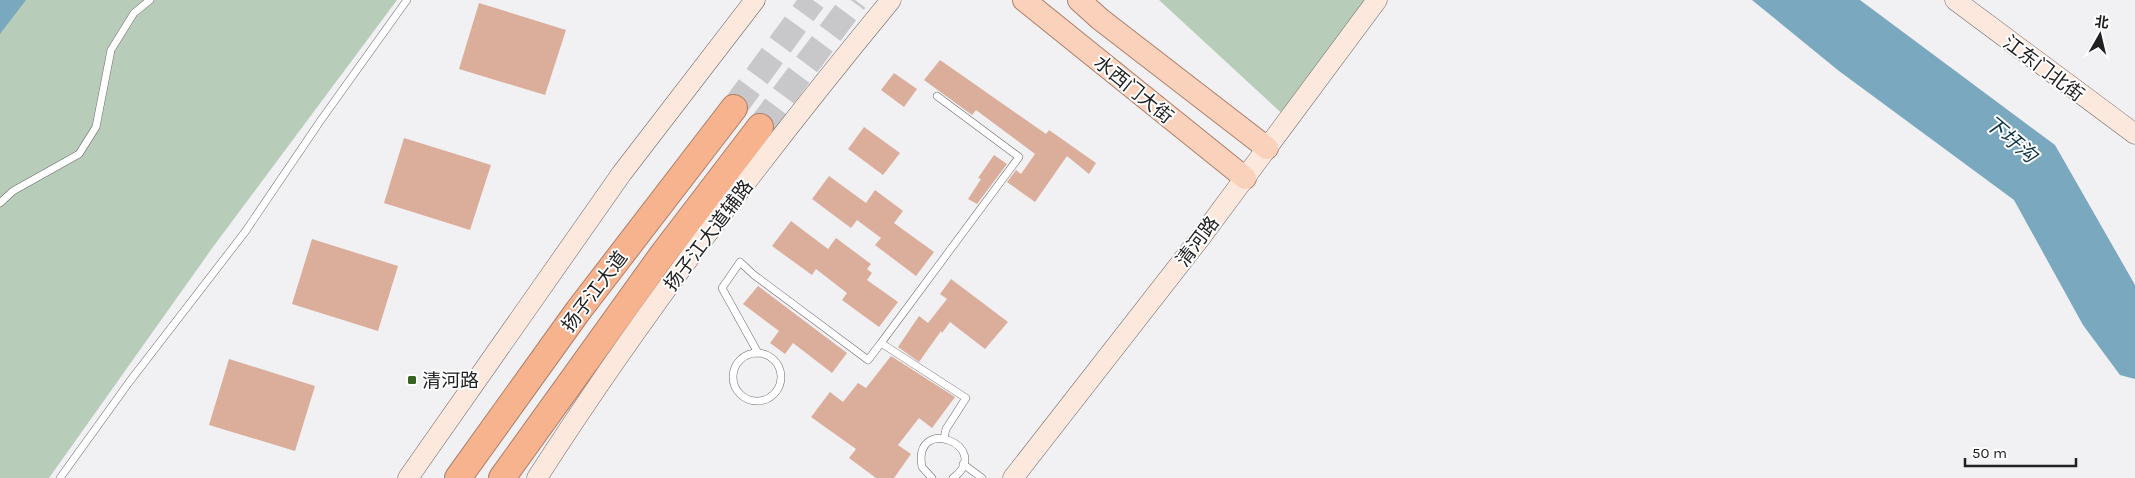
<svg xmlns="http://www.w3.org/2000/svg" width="2135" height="478" font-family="Karla,'Noto Sans SC',sans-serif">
	<rect width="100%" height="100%" fill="#f1f0f3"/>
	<path fill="#b8cdb9" d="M0,0H397L213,247L49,478H0Z
		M1159,0H1377L1288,119Z"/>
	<path fill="#7aa8bf" d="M0,0H26L0,34Z
		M1752,0H1860L2055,145L2135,285V379L2120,375L2083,325L2014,200L1839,71Z"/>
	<path fill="#dbae9c" d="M479,3L566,30L545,95L459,69Z
		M940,60L1046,134L1049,130L1096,163L1089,174L1067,156L1035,202L1007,182L1016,170L1021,174L1035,154L976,110L972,115L924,80Z
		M894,73L917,89L904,107L881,90Z
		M864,127L900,153L883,175L848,149Z
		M404,138L491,165L470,230L384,203Z
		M994,155L1007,164L977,204L968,199L981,179L978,178Z
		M829,176L866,203L875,190L903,211L894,223L934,252L916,276L875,245L881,238L857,220L851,228L812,199Z
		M791,221L828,249L836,238L871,264L867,269L872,273L867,280L898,302L879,327L842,300L847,293L816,269L812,275L772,246Z
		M312,239L398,266L378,331L292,304Z
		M951,279L1008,322L985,349L950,322L942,333L941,331L919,362L898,347L919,316L928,323L947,299L940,294Z
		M758,286L847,353L832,373L793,343L785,354L770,343L779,331L743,304Z
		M891,356L955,397L932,428L919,418L898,445L911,454L894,478H876L849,458L856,449L811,417L830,392L843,402L858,383L866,388Z
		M229,359L315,386L295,451L209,425Z"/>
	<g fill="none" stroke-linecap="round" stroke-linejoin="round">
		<path stroke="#c8c7c9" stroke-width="26" stroke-dasharray="26 13" stroke-linecap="butt" d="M734,108L813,0
			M760,127L855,0"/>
		<g stroke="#69686b" stroke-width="8">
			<path id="lane" d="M937,96L1019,157L881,343L966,398L946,429L944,438
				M0,203L13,191L79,154L96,127L111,50L134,13L150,0
				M758,353L722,288L740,262L754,275L868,360L881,343
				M733 377a24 24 0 1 1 48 0a24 24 0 1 1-48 0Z
				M963,464L982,478
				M60,478L130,381L245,232L321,120L407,0
				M932,478L922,467C912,413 995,447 953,478"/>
		</g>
		<g stroke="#69686b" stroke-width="21">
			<path id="secondary" d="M1955,0L2135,134
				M408,478L622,173L755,0
				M537,478C644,311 765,153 891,0
				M1013,478L1201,237L1377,0"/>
		</g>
		<g stroke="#ac7f68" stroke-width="24">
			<path id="primary" d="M1024,0L1245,178
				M1079,0L1100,19L1267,148"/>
		</g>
		<g stroke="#ac7f68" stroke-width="28">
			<path id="highway" d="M458,478L578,311L734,108
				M502,478L663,254L760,127"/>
		</g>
		<use href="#lane" stroke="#fff" stroke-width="7"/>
		<use href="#secondary" stroke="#fde8dd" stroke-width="20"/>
		<use href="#primary" stroke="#fad1bb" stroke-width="22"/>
		<use href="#highway" stroke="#f7b28e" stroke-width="26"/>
	</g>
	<rect fill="#386421" stroke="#fefeff" stroke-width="2" x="407" y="375" width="10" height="10" rx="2.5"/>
	<g text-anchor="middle" stroke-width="4" stroke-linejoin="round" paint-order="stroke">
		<g font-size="19" fill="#222122" stroke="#fefeff">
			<text transform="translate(2044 68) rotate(37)" y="7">江东门北街</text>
			<text transform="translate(1134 89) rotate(39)" y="7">水西门大街</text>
			<text transform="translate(708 235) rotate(-53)" y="7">扬子江大道辅路</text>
			<text transform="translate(1197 241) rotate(-53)" y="7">清河路</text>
			<text transform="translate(594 291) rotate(-53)" y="7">扬子江大道</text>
		</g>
		<g font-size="19" fill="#222122" stroke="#fefeff" text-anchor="start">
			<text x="422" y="387">清河路</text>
		</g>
		<g font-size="20" font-style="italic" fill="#0c3546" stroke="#fefeff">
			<text transform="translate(2011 139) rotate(40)" y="7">下圩沟</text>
		</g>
	</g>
	<g transform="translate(2100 35) rotate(8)" stroke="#fefeff" stroke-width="4" paint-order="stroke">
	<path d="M0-4L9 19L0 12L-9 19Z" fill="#222122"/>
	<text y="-8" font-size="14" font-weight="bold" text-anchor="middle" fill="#222122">北</text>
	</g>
	<path d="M1965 458v8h111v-8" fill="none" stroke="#222122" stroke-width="2.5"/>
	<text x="1972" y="458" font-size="15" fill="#222122" stroke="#fefeff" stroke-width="4" paint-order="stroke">50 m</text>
</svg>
